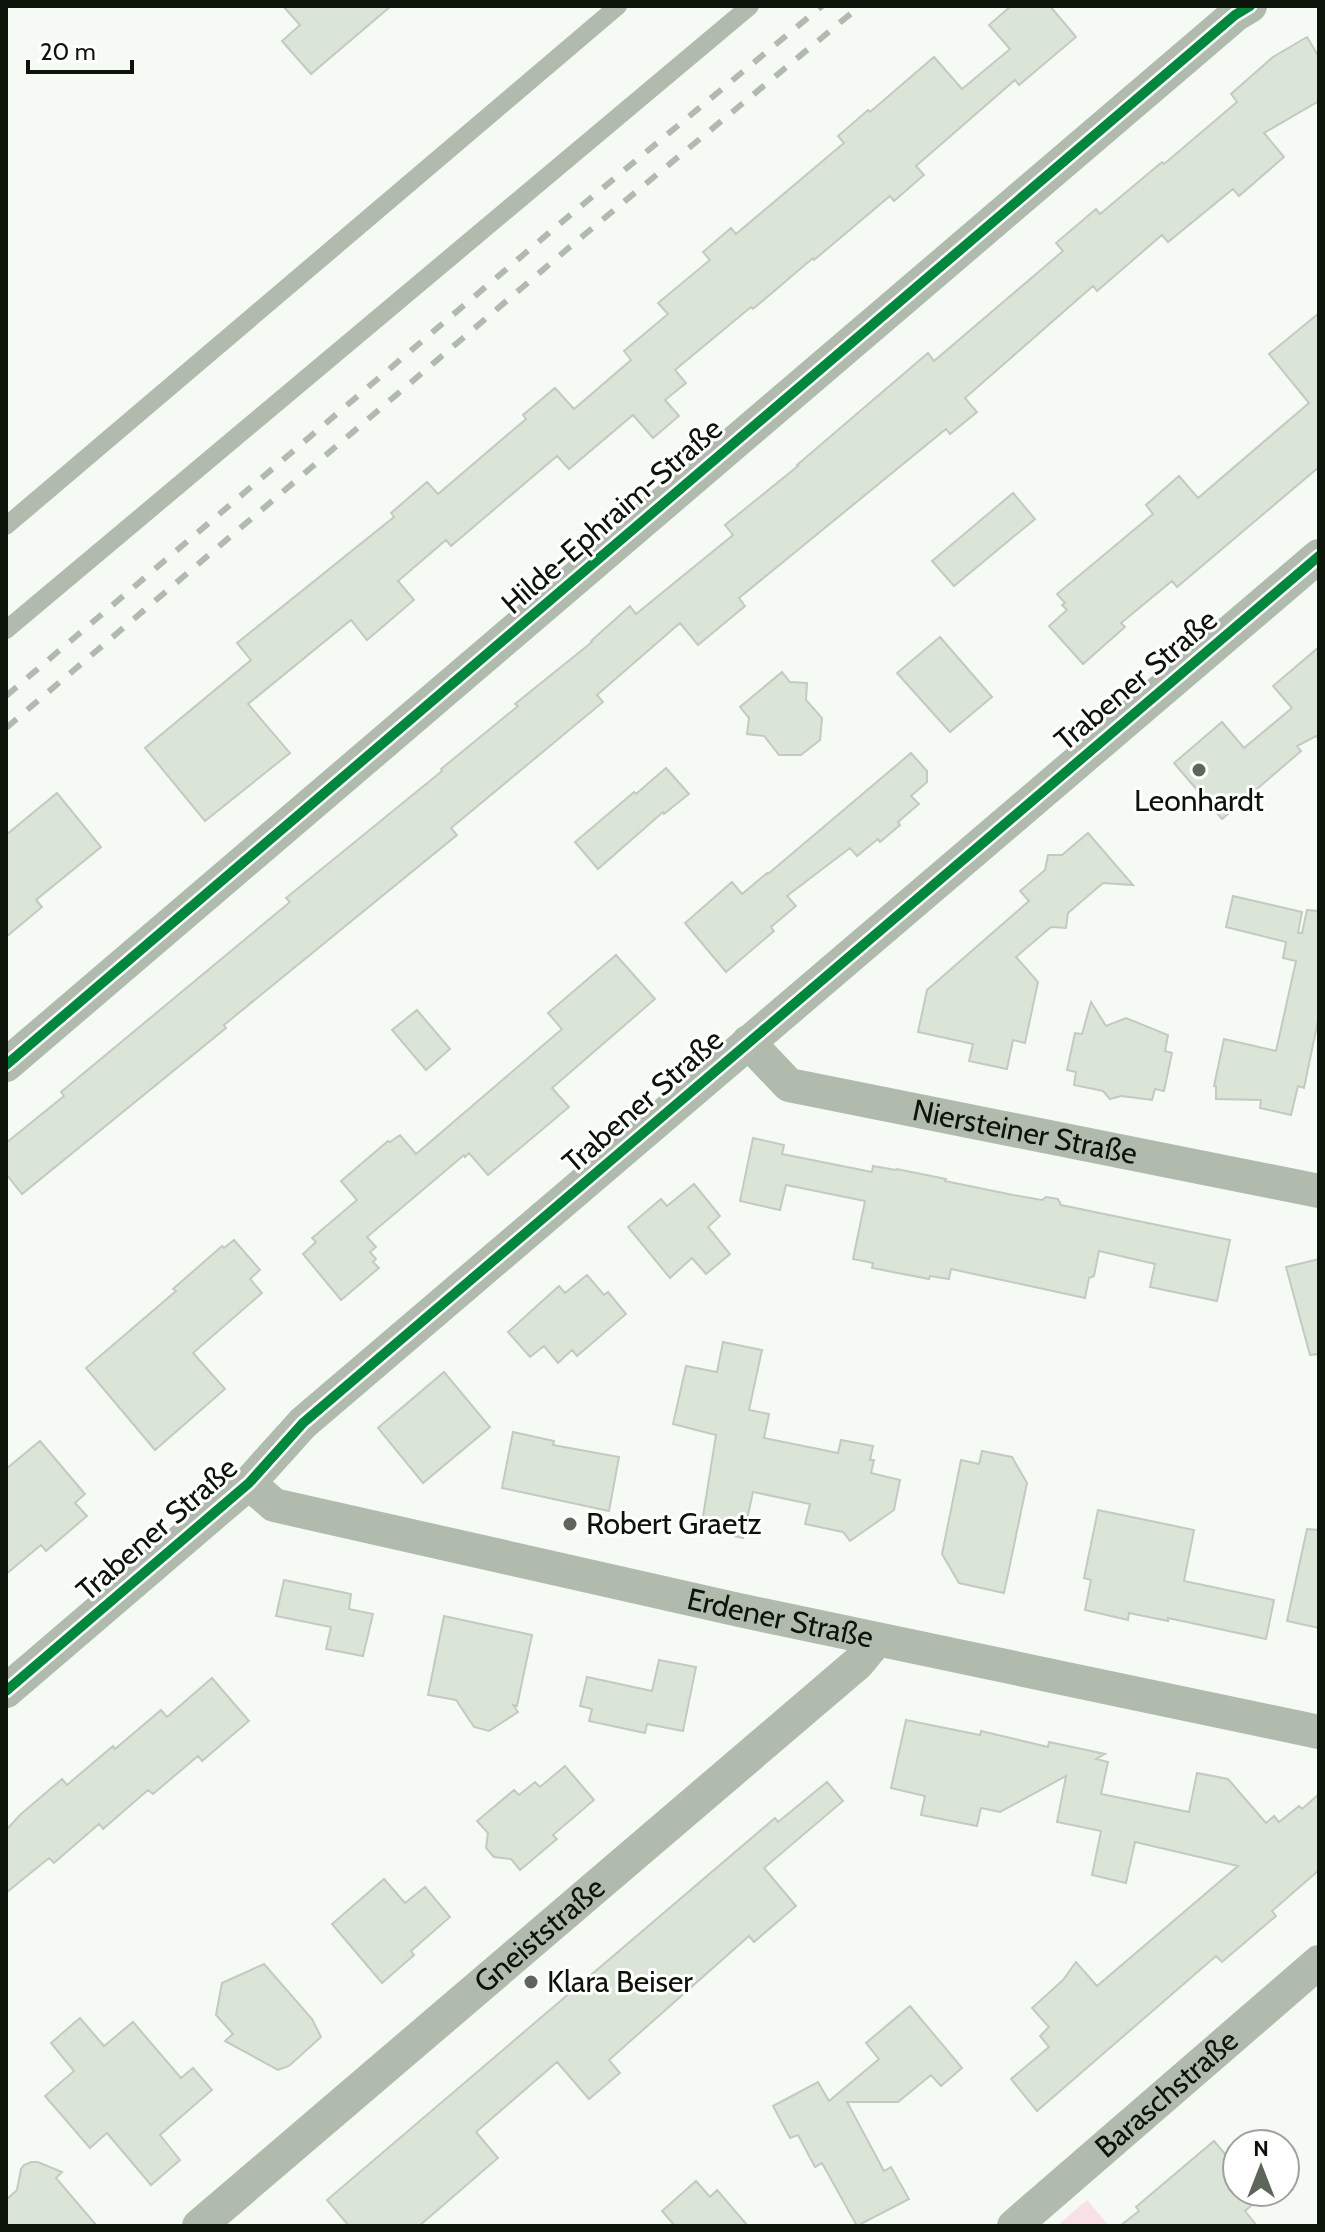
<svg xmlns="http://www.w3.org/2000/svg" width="1325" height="2232" font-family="Cabin,sans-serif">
	<rect width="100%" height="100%" fill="#f5fbf4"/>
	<path fill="#f9e0e4" d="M1087,2200L1109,2226H1057Z"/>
	<path fill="#dae4d7" stroke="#c3cac1" stroke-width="2" d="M283,6H391L311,74L282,41L300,25Z
		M1011,6H1050L1076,37L1019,85L1015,80L916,166L924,175L894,201L890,196L814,260L813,258L753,309L751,307L675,370L686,383L665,400L679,416L653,438L633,415L569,469L557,456L451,546L446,540L398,581L414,600L367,640L351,620L248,704L290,753L205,821L145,748L251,660L237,643L394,517L391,513L427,482L438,494L526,419L523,415L555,388L574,409L631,360L624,351L668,314L658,303L710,260L703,252L731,228L736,234L844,143L838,136L868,110L870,112L934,57L962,89L1010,49L989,25Z
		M1307,37L1319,57V101L1264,133L1284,157L1239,196L1233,189L1168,242L1162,235L1097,291L1093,286L965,398L977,412L950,434L946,429L739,598L745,606L698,645L680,623L597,695L603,702L451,828L457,835L224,1025L226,1028L22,1194L6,1174V1143L64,1096L61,1092L290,902L286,898L442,771L441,769L518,706L515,704L592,642L591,641L630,606L636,614L733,535L725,525L798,466L797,465L928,353L934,361L1063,251L1056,243L1096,209L1100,214L1162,162L1164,164L1237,102L1231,94L1273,57Z
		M1319,313V467L1177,587L1172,581L1121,623L1125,627L1083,664L1049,626L1067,610L1062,605L1065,603L1057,594L1153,514L1146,505L1179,476L1198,498L1309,403L1269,354Z
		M1013,493L1035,519L954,586L932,561Z
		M940,637L992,697L950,732L897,673Z
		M1319,647V739L1316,736L1297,746L1301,751L1222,819L1174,763L1222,722L1244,748L1292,708L1273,686Z
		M782,672L790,682L807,683L806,700L822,718L820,740L801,755H779L764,736L747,734L749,718L740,707Z
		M911,753L927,771V782L911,796L919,804L898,822L900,825L880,842L878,839L857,856L850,848L787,896L796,906L771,927L774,931L726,972L685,923L732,882L742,894L767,873L768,874Z
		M666,768L689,794L664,814L663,812L598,869L575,842L634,792L636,794Z
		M57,793L101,847L36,900L42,907L6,937V835Z
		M1088,833L1133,885L1103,883L1068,913L1066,928L1051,927L1016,957L1038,982L1025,1043L1013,1040L1007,1069L969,1061L973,1044L918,1032L927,990L1029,901L1020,891L1045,870L1048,855H1062Z
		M1233,896L1302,912L1298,933H1302L1307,910L1319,911V1016L1304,1088L1298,1086L1291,1115L1260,1108L1261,1100L1216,1099V1086H1214L1224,1039L1276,1051L1296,961L1283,958L1286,942L1226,927Z
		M616,955L655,999L552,1088L569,1107L488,1175L469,1153L465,1157L464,1155L367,1237L376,1247L370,1252L376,1259L373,1262L379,1268L341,1300L303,1254L316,1242L312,1238L357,1200L341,1181L388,1141L390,1142L400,1135L416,1154L562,1029L548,1013Z
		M1091,1002L1106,1026L1126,1018L1168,1035L1165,1051L1172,1053L1164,1091L1155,1089L1152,1100L1121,1096L1110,1099L1103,1091L1074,1085L1076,1072L1067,1070L1075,1033L1082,1034Z
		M417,1010L450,1049L426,1070L392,1030Z
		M753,1138L784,1145L782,1154L872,1172L873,1166L896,1170L897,1169L946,1179L945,1181L1013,1195L1042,1200L1046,1197L1058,1199L1061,1205L1230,1240L1217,1301L1150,1287L1155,1264L1099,1251L1094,1276L1089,1278L1085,1298L951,1269L949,1279L930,1276L929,1279L872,1268L873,1263L853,1259L865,1201L786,1185L780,1210L740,1201Z
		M694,1184L720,1216L708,1227L730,1254L706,1274L692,1258L670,1278L628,1227L661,1199L667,1206Z
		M234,1240L260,1270L250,1279L262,1293L193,1353L225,1389L155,1450L86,1368L176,1291L173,1289L222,1246L224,1248Z
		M1319,1259V1354L1310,1355L1286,1267Z
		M587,1275L604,1295L608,1292L626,1314L577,1356L572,1350L558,1363L544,1346L530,1357L508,1332L559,1286L565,1293Z
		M723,1342L762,1350L749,1410L769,1414L764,1438L838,1453L841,1440L873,1446L870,1460H874L871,1473L900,1480L894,1510L850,1541L843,1532L805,1524L810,1504L753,1492L743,1538L701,1529L716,1435L673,1424L686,1366L717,1372Z
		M444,1372L490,1427L423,1483L378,1428Z
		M513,1432L554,1441L553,1445L619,1457L609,1511L502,1488Z
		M40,1441L85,1494L75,1503L87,1516L46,1551L41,1545L6,1574V1469Z
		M982,1451L1012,1457L1027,1483L1004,1593L959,1583L942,1554L961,1460L979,1464Z
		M1098,1510L1194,1530L1184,1581L1274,1600L1266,1639L1168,1618V1621L1129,1613L1128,1620L1085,1610L1091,1580L1084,1578Z
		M1307,1529L1319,1530V1628L1287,1621Z
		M284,1580L351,1594L349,1609L373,1614L363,1656L326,1649L331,1627L276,1616Z
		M444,1616L532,1635L517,1706L513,1705L518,1712L489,1731L474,1727L456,1700L428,1695Z
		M659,1660L696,1667L683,1731L647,1724L645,1733L589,1721L592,1709L580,1706L587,1677L652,1691Z
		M212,1678L249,1721L202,1761L198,1756L153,1794L148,1790L103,1829L99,1824L54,1863L49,1858L6,1893V1830L21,1814L62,1779L67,1785L113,1746L115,1749L161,1710L167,1717Z
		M906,1720L980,1735L981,1731L1048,1747L1049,1742L1105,1754L1096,1759L1108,1762L1101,1794L1189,1812L1197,1773L1228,1779L1266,1823L1274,1816L1279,1822L1299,1806L1302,1809L1319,1794V1870L1272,1911L1276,1916L1222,1962L1216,1956L1037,2111L1011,2079L1049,2047L1040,2036L1049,2027L1032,2008L1063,1980L1076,1962L1097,1986L1238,1866L1135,1842L1126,1883L1092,1875L1101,1831L1057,1822L1066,1776L1000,1812L981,1808L977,1826L921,1815L925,1796L891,1788Z
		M565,1766L594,1800L553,1835L557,1839L520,1870L511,1859L494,1857L486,1848L488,1833L477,1821L514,1790L519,1795L535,1782L540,1787Z
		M827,1782L843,1801L764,1868L796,1906L754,1942L749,1936L609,2060L620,2073L589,2099L557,2062L476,2132L498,2158L419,2226H349L327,2200L775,1818L778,1822Z
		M384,1879L405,1903L425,1887L450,1917L411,1951L414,1955L382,1983L332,1924Z
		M264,1964L312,2019L321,2037L289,2066L278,2070L225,2041L233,2034L216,2015L222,1983Z
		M910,2006L962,2068L941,2086L931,2075L898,2102H847L884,2171L891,2167L909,2199L857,2226L822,2163L815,2167L798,2135L790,2138L773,2106L818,2082L829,2101L879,2059L866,2043Z
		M80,2018L104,2046L133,2022L181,2078L193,2068L212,2090L160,2135L180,2160L151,2185L107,2133L90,2148L45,2096L74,2071L51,2043Z
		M1214,2141L1237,2168V2192H1267L1245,2211L1257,2226H1120L1139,2211L1136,2207Z
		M31,2162H38L62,2172L56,2178L97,2226H6V2200L17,2190L21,2169L24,2165Z
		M696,2181L710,2197L717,2190L748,2226H675L662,2211Z"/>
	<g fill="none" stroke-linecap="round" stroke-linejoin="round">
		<path stroke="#b0baad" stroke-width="18" d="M6,526L618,6
			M6,630L750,6"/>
		<g stroke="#b0baad" stroke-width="34">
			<path id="s1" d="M748,1042L789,1085L1319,1191"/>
			<path d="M6,1065L1207,39L1235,15L1250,6"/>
			<path id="s2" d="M249,1483L274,1505L739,1610L1319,1732"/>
			<path d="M6,1691L249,1483L303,1423L1319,556"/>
			<path id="s3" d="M199,2226L858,1663L877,1640"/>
			<path id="s4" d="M1014,2226L1319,1962"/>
		</g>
		<path stroke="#b2b9af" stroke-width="6" stroke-dasharray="14 14" stroke-linecap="butt" d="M6,696L557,226L822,6
			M6,728L572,245L860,6"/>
		<g stroke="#fff" stroke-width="15">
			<path id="cycleway" d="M6,1065L1207,39L1235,15L1250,6
				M6,1691L249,1483L303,1423L1319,556"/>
		</g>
		<use href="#cycleway" stroke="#00873e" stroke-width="10"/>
	</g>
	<g fill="#5e655b" stroke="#fff" stroke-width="3">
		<circle cx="1199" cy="770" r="8"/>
		<circle cx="570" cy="1524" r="8"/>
		<circle cx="531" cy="1982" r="8"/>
	</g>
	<g text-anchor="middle" stroke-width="6" stroke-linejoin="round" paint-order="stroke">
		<g font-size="30" fill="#0c1409" stroke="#fff">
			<text transform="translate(612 516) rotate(-41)" y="10">Hilde-Ephraim-Straße</text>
			<text transform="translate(1136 680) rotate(-40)" y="10">Trabener Straße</text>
			<text transform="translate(643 1101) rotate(-41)" y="10">Trabener Straße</text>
			<text dy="10" stroke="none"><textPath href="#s1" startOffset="300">Niersteiner Straße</textPath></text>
			<text transform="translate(157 1529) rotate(-41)" y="10">Trabener Straße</text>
			<text dy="10" stroke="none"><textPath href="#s2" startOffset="552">Erdener Straße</textPath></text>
			<text dy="10" stroke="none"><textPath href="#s3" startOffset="448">Gneiststraße</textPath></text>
			<text dy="10" stroke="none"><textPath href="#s4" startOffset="202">Baraschstraße</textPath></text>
		</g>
		<g font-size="30" fill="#0c1409" stroke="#fff" text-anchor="start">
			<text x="1199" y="811" text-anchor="middle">Leonhardt</text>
			<text x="586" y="1534">Robert Graetz</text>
			<text x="547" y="1992">Klara Beiser</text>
		</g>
	</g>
	<rect width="1325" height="2232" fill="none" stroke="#0c1409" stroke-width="16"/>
	<g transform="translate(1261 2168)"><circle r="38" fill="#ffffff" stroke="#9ea19d" stroke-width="2"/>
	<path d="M0-6L14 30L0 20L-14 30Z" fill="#5e655b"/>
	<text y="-12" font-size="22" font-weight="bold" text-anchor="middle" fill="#0c1409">N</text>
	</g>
	<path d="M28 60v12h104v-12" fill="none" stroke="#0c1409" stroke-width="4"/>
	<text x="40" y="60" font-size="24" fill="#0c1409" stroke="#ffffff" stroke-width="6" paint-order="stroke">20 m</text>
</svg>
